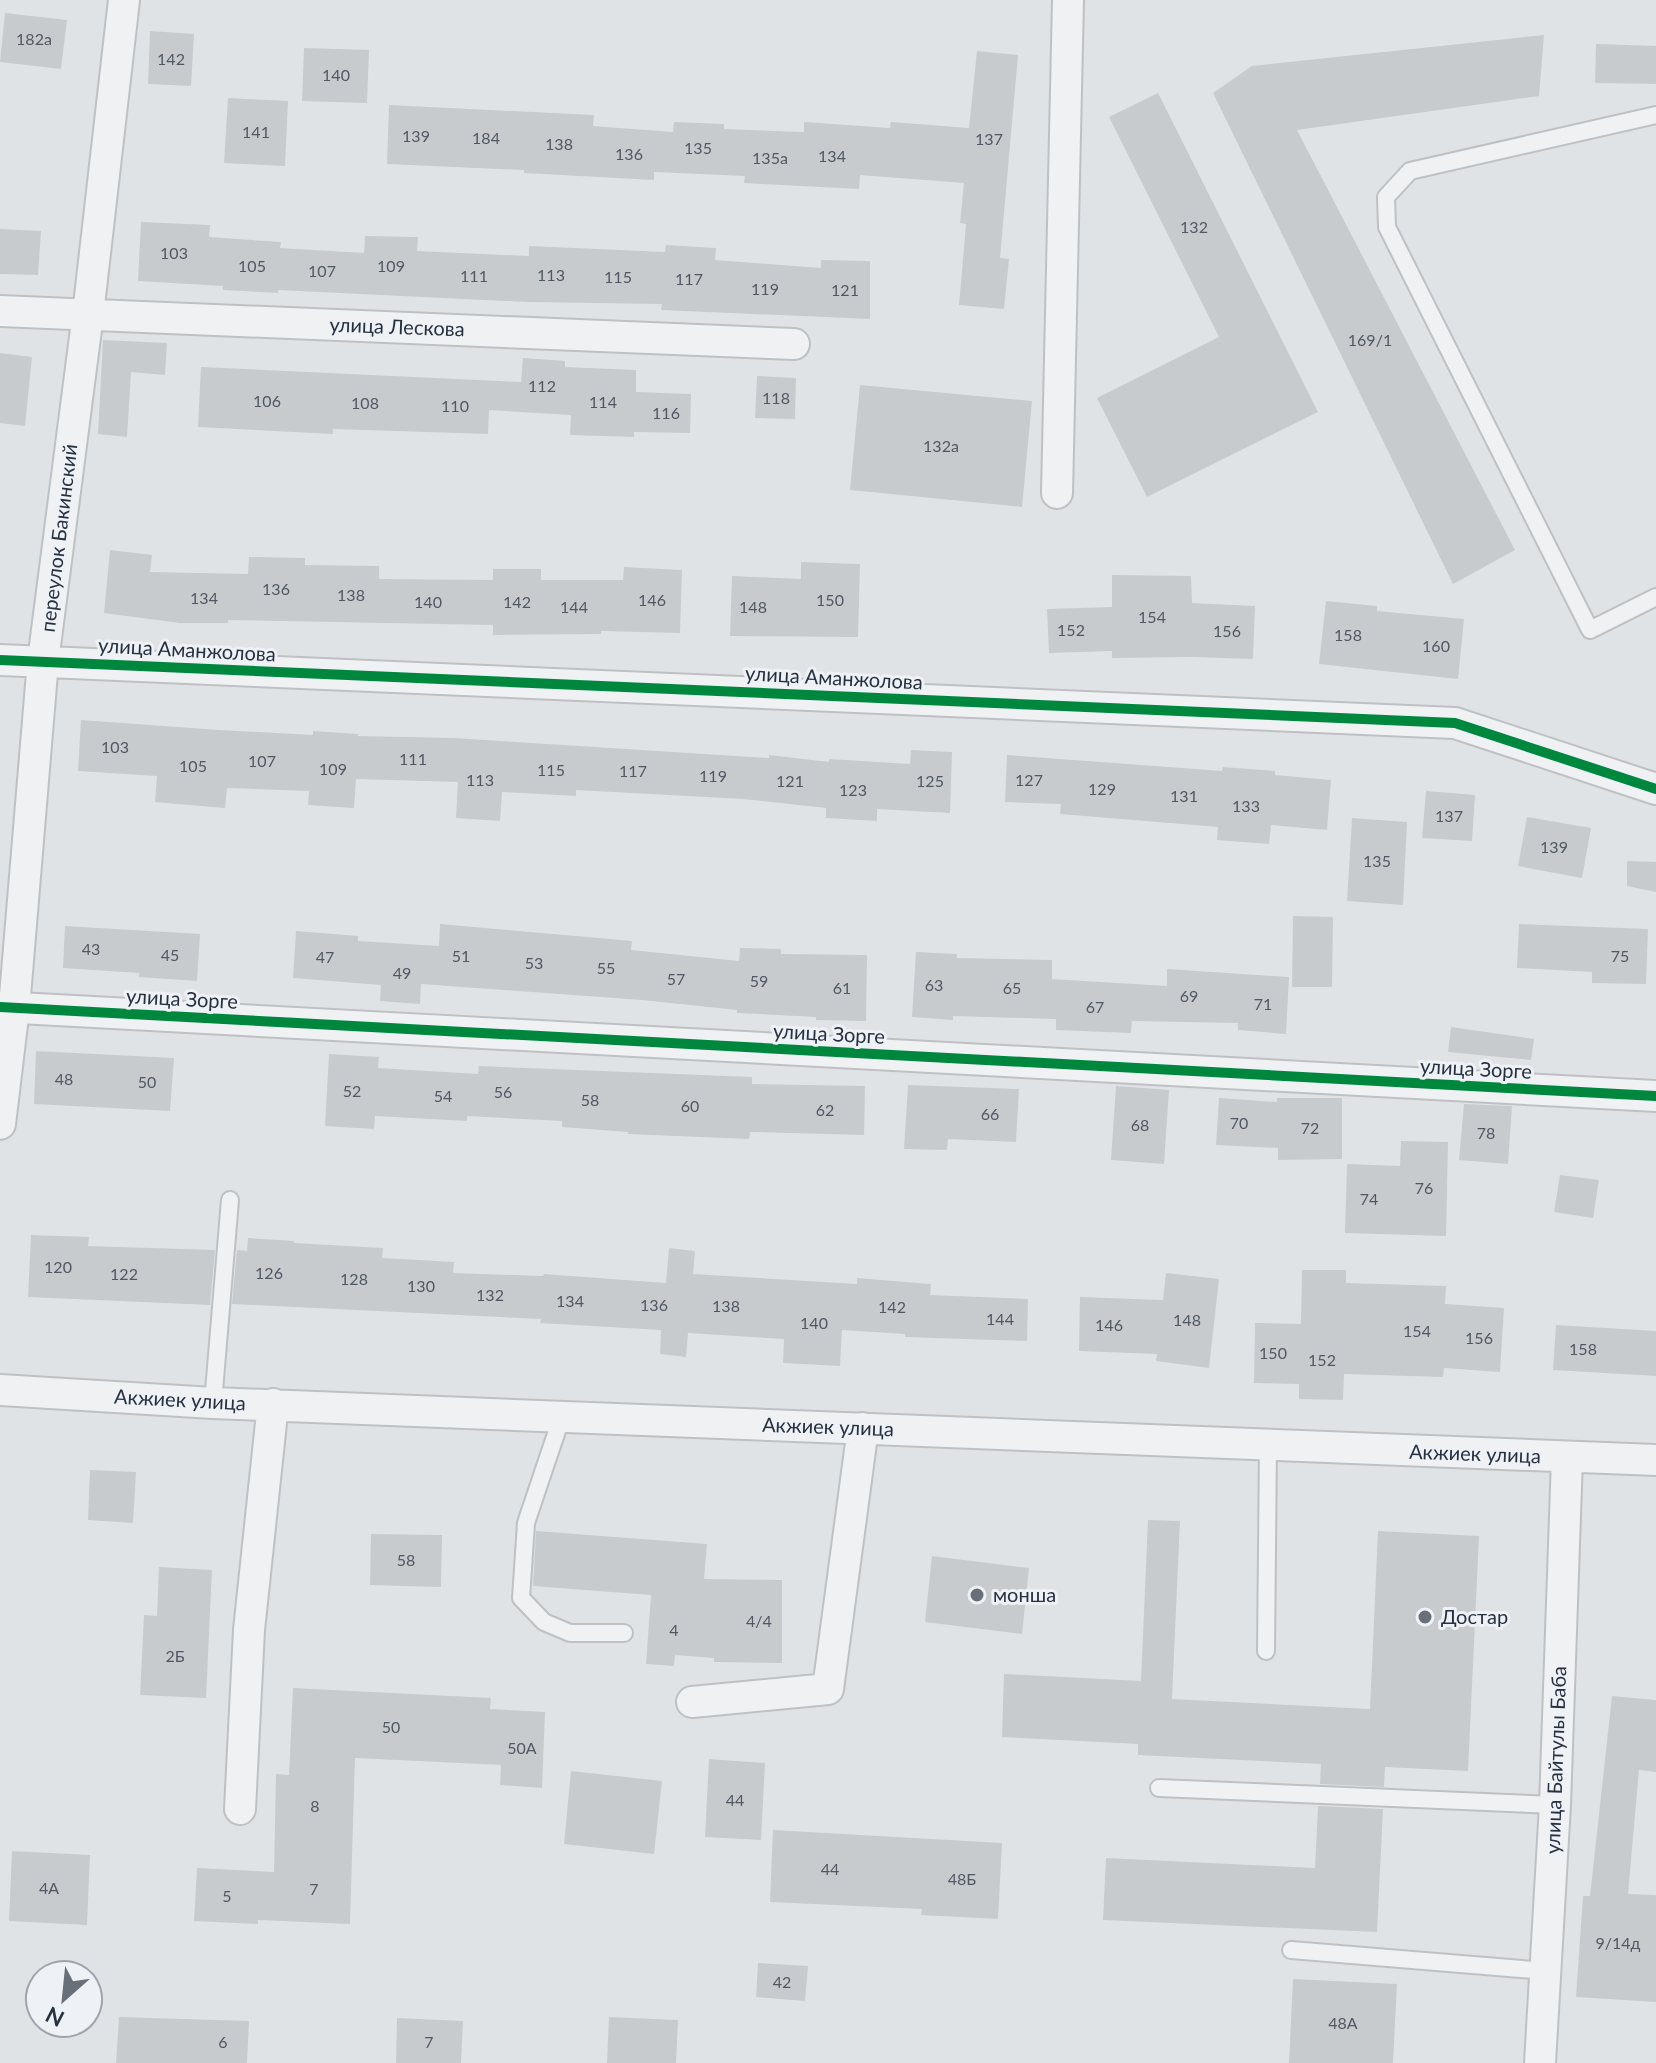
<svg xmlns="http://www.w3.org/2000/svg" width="1656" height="2063" font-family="Lato,sans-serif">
	<rect width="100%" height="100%" fill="#e0e3e6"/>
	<path fill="#c8cbce" d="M5,13L67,20L61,69L0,62Z
		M150,31L194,34L191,86L148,84Z
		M1544,35L1539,96L1297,130L1515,550L1453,584L1213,93L1252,66Z
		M1596,44L1656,46V84L1595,83Z
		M304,48L369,50L367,103L302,101Z
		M977,51L1018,55L1000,258L1009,259L1004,309L959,305L966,224L960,223L964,183L860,175L859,189L744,183L745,176L654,172V180L524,173V170L387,164L389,105L594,115L593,126L673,132L674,122L724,124V129L804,132V122L890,128L891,122L969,128Z
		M1158,93L1318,412L1147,497L1097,398L1219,337L1109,117Z
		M228,98L288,101L285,166L224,163Z
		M141,222L210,225L209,237L281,242L280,248L364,253L365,236L418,237L417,251L529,256V246L665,252L666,245L716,248L715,260L821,268V260L870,261V319L661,310L662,304L527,302L278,290V293L223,290V286L138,281Z
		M0,229L41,231L38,275L0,274Z
		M103,340L167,343L165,375L131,372L127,437L98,434Z
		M0,353L32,357L25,426L0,423Z
		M523,358L565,361V367L636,370V392L691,394L690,433L634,432V437L570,435L571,415L489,410L488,434L333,429V434L198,427L201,367L521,382Z
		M757,376L796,378L795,419L755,418Z
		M860,385L1032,401L1022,507L850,490Z
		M110,550L152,555L150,572L248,574L249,557L305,558V565L379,566V579L493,580V569H541V580H623L624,567L682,570L680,633L601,631V634L493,635V625L228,620V623H180L104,613Z
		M801,562L860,564L858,637L730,636L732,576L801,579Z
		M1112,575L1191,576L1192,603L1255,606L1253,659L1192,657L1112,658V651L1049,653L1047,609L1112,607Z
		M1326,601L1377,606V611L1464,619L1458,679L1319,664Z
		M81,720L219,730L313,735V731L358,734V736L453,738L769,758V755L829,762V759L910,764L911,750L952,752L950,813L877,809V821L826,818V808L743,799L576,790V796L502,792L500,821L456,818L458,782L356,779L354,808L308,805L309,791L227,788L225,808L155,802L157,776L78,771Z
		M1007,755L1222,771L1223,767L1275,771V775L1331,780L1327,830L1271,825L1269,844L1217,840L1218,827L1060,814L1061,804L1005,802Z
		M1426,791L1475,795L1472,841L1422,838Z
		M1527,817L1591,828L1582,878L1518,866Z
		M1352,818L1407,822L1403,905L1347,901Z
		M1627,861L1656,862V892L1627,886Z
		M1293,916L1333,917L1332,987H1292Z
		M440,924L632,941L631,950L739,961L740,948L781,949V954L867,955L866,1021L816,1020V1017L737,1013V1010L642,1000L421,984L420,1004L380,1001L381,985L293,978L296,931L358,936V941L439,946Z
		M1519,924L1648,929L1646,984L1592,983V972L1517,968Z
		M65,926L200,934L197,981L139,977V973L63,968Z
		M916,952L957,954V958L1052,960V979L1167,986V969L1289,977L1286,1034L1238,1030V1023L1132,1021L1131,1033L1056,1030V1019L953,1016V1020L912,1017Z
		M1451,1027L1534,1039L1531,1060L1448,1052Z
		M36,1051L174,1058L170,1111L34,1104Z
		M329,1054L379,1057L378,1068L478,1074L479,1066L752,1077V1084L865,1086L864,1135L750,1132L749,1139L628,1134V1132L562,1127V1121L467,1116V1121L375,1116L374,1129L325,1126Z
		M908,1085L1019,1089L1016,1142L948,1139L947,1150L904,1149Z
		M1116,1086L1169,1090L1164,1164L1111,1160Z
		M1219,1098L1277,1102V1098H1342V1159L1278,1160V1148L1216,1145Z
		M1464,1104L1512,1106L1508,1164L1459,1160Z
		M1401,1141L1448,1142L1446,1236L1345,1233L1347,1164L1400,1166Z
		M1560,1175L1599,1180L1593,1218L1554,1212Z
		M31,1235L89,1237L88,1246L215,1250L210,1305L28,1297Z
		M248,1238L294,1241V1243L383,1248L382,1258L454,1262L453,1273L543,1276L544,1274L666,1283L669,1248L695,1251L693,1274L857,1284V1278L931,1284L930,1295L1028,1299L1027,1341L905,1337V1334L842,1330L840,1366L783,1363L784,1339L688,1333L686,1357L660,1354L661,1330L540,1323L541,1319L232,1304L237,1250L247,1251Z
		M1302,1270H1346V1283L1446,1286L1445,1304L1504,1308L1500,1372L1444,1368L1443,1377L1344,1374L1343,1400L1299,1399V1384L1254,1383L1255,1323L1301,1324Z
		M1166,1273L1219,1279L1209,1368L1156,1361L1157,1354L1079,1351L1080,1297L1163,1300Z
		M1556,1325L1656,1331V1376L1553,1370Z
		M90,1470L136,1472L133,1523L88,1520Z
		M1148,1520L1180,1521L1172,1699L1370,1709L1378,1531L1479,1536L1468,1771L1385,1767L1384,1787L1320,1784L1321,1764L1138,1755V1744L1002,1737L1004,1674L1141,1681Z
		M536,1531L707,1544L704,1579L782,1580V1663L714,1662V1658L675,1655L674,1666L646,1664L651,1595L533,1586Z
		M371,1534L442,1535L441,1587L370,1585Z
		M932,1556L1029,1568L1022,1634L925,1622Z
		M159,1567L212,1570L206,1698L140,1695L144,1615L157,1616Z
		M293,1688L491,1698L490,1709L545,1712L542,1788L500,1785L501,1765L355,1758L350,1924L258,1920V1924L194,1921L197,1868L274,1872L276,1774L289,1775Z
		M1612,1696L1656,1700V1772L1639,1770L1628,1894L1656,1895V2002L1576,1997L1583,1896H1590Z
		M709,1759L765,1763L761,1840L705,1837Z
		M571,1771L662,1781L654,1854L564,1844Z
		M1318,1806L1383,1809L1377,1932L1103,1920L1106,1858L1315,1868Z
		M773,1830L1002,1843L998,1919L921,1915L922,1909L770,1902Z
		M12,1851L90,1855L87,1925L9,1921Z
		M758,1963L808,1966L805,2001L756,1997Z
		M1293,1979L1397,1984L1393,2063H1289Z
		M119,2017L249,2021L247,2063H116Z
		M609,2017L678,2020L676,2063H607Z
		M397,2018L463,2021L461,2063H396Z"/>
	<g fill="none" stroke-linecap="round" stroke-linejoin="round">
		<g stroke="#bec1c4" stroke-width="20">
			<path id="service" d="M1656,115L1410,171L1386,197L1387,227L1590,630L1656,597
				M213,1403L230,1200
				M562,1416L526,1523L521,1598L544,1622L570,1633H624
				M1266,1651L1268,1445
				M1159,1788L1555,1805
				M1291,1950L1546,1971"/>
		</g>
		<g stroke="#bec1c4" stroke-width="34">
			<path id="minor" d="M0,311L794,344
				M1057,493L1068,0
				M0,660L1455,723L1656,789
				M0,1007L1656,1096
				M0,1124L14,1008L43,661L88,314L124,0
				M0,1390L213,1403L1656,1460
				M692,1702L828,1689L863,1428
				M240,1809L249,1630L273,1404
				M1540,2063L1555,1805L1567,1458"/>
		</g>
		<use href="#service" stroke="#f0f1f2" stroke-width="16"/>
		<use href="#minor" stroke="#f0f1f2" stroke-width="30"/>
		<g stroke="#eef1f6" stroke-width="15">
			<path id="cycleway" d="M0,660L1455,723L1656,789
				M0,1007L1656,1096"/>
		</g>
		<use href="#cycleway" stroke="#00873e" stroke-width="10"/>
	</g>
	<g fill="#686f79" stroke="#eef1f6" stroke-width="3">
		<circle cx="977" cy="1595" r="8"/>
		<circle cx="1425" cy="1617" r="8"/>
	</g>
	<g text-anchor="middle" stroke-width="6" stroke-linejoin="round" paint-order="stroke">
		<g font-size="16" fill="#505864">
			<text x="34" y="45">182а</text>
			<text x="171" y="65">142</text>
			<text x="336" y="81">140</text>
			<text x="256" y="138">141</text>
			<text x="416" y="142">139</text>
			<text x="486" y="144">184</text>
			<text x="989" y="145">137</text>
			<text x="559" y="150">138</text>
			<text x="698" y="154">135</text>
			<text x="629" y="160">136</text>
			<text x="832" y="162">134</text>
			<text x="770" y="164">135а</text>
			<text x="1194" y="233">132</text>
			<text x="174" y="259">103</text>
			<text x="252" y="272">105</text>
			<text x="391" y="272">109</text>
			<text x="322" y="277">107</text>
			<text x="551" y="281">113</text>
			<text x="474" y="282">111</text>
			<text x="618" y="283">115</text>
			<text x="689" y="285">117</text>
			<text x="765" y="295">119</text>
			<text x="845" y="296">121</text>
			<text x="1370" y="346">169/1</text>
			<text x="542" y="392">112</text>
			<text x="776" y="404">118</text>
			<text x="267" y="407">106</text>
			<text x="603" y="408">114</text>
			<text x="365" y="409">108</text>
			<text x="455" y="412">110</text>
			<text x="666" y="419">116</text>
			<text x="941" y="452">132а</text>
			<text x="276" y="595">136</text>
			<text x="351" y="601">138</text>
			<text x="204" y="604">134</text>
			<text x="652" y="606">146</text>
			<text x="830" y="606">150</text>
			<text x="428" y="608">140</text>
			<text x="517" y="608">142</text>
			<text x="574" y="613">144</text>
			<text x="753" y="613">148</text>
			<text x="1152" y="623">154</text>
			<text x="1071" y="636">152</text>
			<text x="1227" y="637">156</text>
			<text x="1348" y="641">158</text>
			<text x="1436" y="652">160</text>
			<text x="115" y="753">103</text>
			<text x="413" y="765">111</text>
			<text x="262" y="767">107</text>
			<text x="193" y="772">105</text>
			<text x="333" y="775">109</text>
			<text x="551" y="776">115</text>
			<text x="633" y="777">117</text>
			<text x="713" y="782">119</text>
			<text x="480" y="786">113</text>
			<text x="1029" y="786">127</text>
			<text x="790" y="787">121</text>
			<text x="930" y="787">125</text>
			<text x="1102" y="795">129</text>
			<text x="853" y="796">123</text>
			<text x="1184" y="802">131</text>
			<text x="1246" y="812">133</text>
			<text x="1449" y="822">137</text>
			<text x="1554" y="853">139</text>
			<text x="1377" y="867">135</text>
			<text x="91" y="955">43</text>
			<text x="170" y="961">45</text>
			<text x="461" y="962">51</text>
			<text x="1620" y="962">75</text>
			<text x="325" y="963">47</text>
			<text x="534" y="969">53</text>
			<text x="606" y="974">55</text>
			<text x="402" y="979">49</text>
			<text x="676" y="985">57</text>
			<text x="759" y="987">59</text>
			<text x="934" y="991">63</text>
			<text x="842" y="994">61</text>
			<text x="1012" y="994">65</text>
			<text x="1189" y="1002">69</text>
			<text x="1263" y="1010">71</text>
			<text x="1095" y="1013">67</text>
			<text x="64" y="1085">48</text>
			<text x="147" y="1088">50</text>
			<text x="352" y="1097">52</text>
			<text x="503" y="1098">56</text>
			<text x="443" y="1102">54</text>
			<text x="590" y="1106">58</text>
			<text x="690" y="1112">60</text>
			<text x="825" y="1116">62</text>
			<text x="990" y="1120">66</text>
			<text x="1239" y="1129">70</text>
			<text x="1140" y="1131">68</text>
			<text x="1310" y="1134">72</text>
			<text x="1486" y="1139">78</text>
			<text x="1424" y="1194">76</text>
			<text x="1369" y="1205">74</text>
			<text x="58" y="1273">120</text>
			<text x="269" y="1279">126</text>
			<text x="124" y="1280">122</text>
			<text x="354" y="1285">128</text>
			<text x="421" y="1292">130</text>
			<text x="490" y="1301">132</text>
			<text x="570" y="1307">134</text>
			<text x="654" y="1311">136</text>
			<text x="726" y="1312">138</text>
			<text x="892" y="1313">142</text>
			<text x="1000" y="1325">144</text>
			<text x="1187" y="1326">148</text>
			<text x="814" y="1329">140</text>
			<text x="1109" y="1331">146</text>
			<text x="1417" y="1337">154</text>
			<text x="1479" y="1344">156</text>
			<text x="1583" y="1355">158</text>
			<text x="1273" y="1359">150</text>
			<text x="1322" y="1366">152</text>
			<text x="406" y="1566">58</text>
			<text x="759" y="1627">4/4</text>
			<text x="674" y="1636">4</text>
			<text x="175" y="1662">2Б</text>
			<text x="391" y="1733">50</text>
			<text x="522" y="1754">50А</text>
			<text x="735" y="1806">44</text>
			<text x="315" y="1812">8</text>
			<text x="830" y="1875">44</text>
			<text x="962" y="1885">48Б</text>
			<text x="49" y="1894">4А</text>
			<text x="314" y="1895">7</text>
			<text x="227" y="1902">5</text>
			<text x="1618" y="1949">9/14д</text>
			<text x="782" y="1988">42</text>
			<text x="1343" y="2029">48А</text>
			<text x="223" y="2048">6</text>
			<text x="429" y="2048">7</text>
		</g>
		<g font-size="20" fill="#27313f" stroke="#eef1f6">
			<text transform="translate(397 327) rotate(2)" y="7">улица Лескова</text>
			<text transform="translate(59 538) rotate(-83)" y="7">переулок Бакинский</text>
			<text transform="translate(187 650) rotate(3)" y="7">улица Аманжолова</text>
			<text transform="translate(834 678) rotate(3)" y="7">улица Аманжолова</text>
			<text transform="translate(182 999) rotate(3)" y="7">улица Зорге</text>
			<text transform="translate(829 1034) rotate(3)" y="7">улица Зорге</text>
			<text transform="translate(1476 1069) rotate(3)" y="7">улица Зорге</text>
			<text transform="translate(180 1400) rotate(3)" y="7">Акжиек улица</text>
			<text transform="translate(828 1427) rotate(2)" y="7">Акжиек улица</text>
			<text transform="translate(1475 1454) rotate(2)" y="7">Акжиек улица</text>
			<text transform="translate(1556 1760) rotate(-88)" y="7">улица Байтулы Баба</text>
		</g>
		<g font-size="20" fill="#27313f" stroke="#eef1f6" text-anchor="start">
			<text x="993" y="1602">монша</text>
			<text x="1441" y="1624">Достар</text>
		</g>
	</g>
	<g transform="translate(64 1999) rotate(207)"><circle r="38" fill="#eef1f6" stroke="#9ea4ad" stroke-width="2"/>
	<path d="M0-6L14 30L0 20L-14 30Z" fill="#686f79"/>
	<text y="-12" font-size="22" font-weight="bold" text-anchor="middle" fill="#27313f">N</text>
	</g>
</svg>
